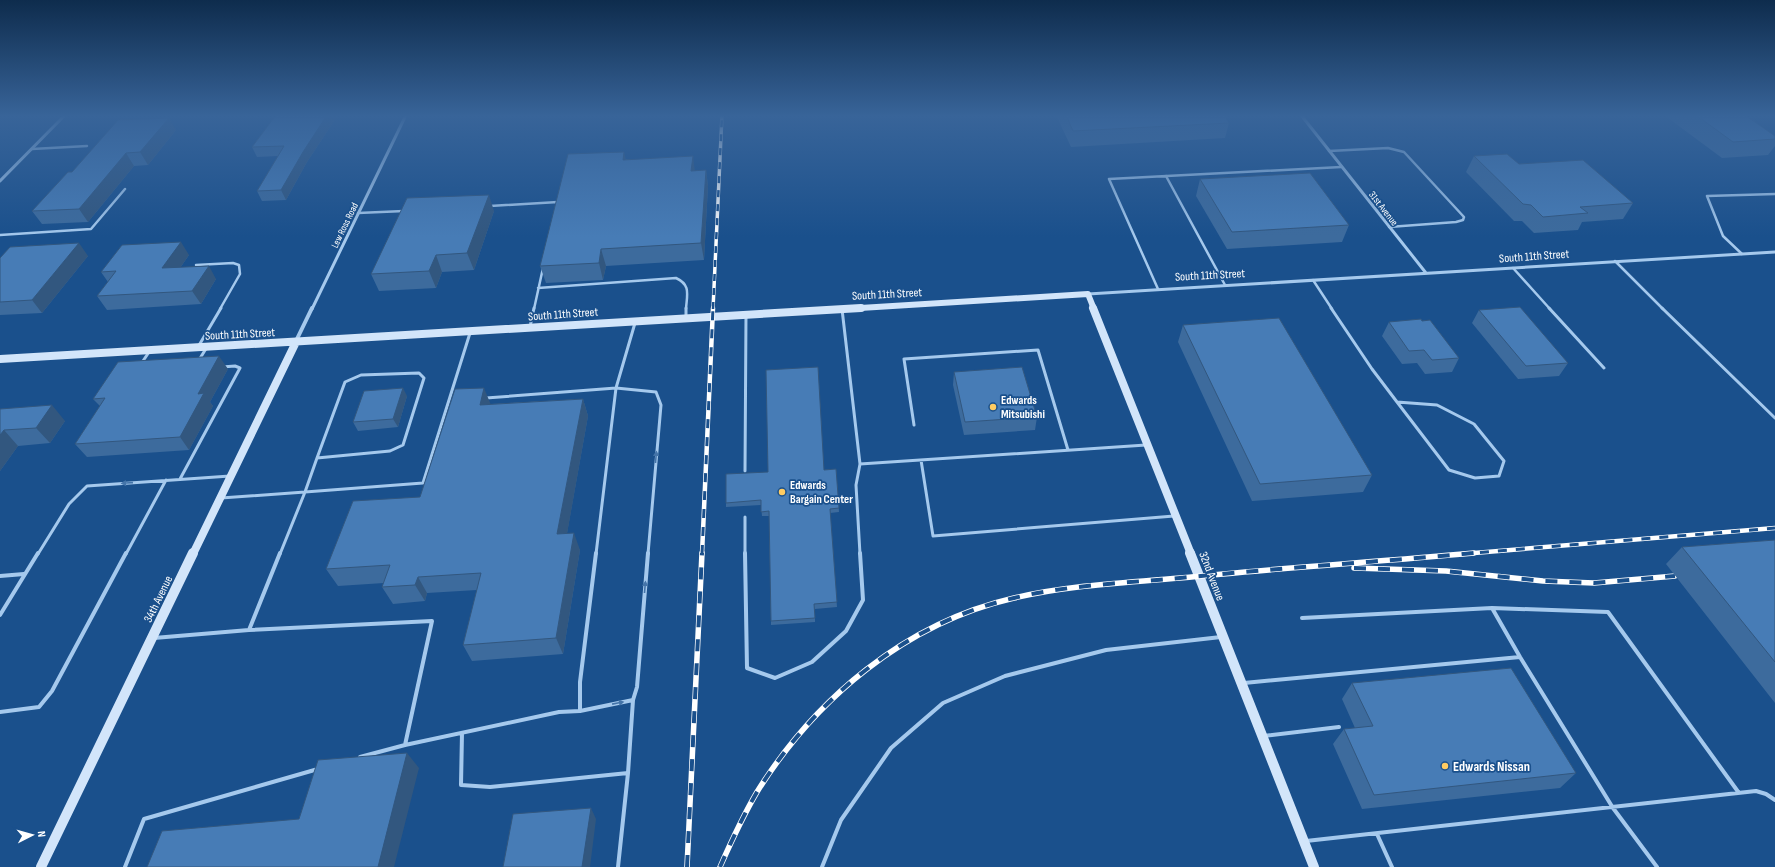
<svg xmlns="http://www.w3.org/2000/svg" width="1775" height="867" font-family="'Sofia Sans Condensed',sans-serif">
	<rect width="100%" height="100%" fill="#1a508c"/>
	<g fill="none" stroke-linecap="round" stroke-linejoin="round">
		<path stroke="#a5c9ed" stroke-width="2.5" d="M32,149L87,146
			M1329,151L1388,148L1404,152L1464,217L1463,220L1456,222L1389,227
			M1166,176L1225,285
			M490,206L558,202L557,204
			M358,213L404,211
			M0,235L91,229L125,189
			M1742,254L1723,236L1707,196L1775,194
			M1615,261L1663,309
			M196,265L233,263L239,265L240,274L220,309
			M1513,268L1550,309
			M1313,280L1332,309
			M538,288L676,278C691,285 687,294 686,309
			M1158,289L1109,179L1341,167
			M534,309L543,268"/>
		<path stroke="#a5c9ed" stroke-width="3" d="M1331,308L1372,369L1397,402
			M1549,308L1604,368
			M1662,308L1775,418
			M842,309L860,464L1146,445
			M686,318V308
			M530,327L534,308
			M198,347L221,308
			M199,360L207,347
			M141,364L149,352
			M419,373L424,378L403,445L390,451L317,458L345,382L361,375Z
			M486,398L616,388L635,323
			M1397,402L1437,405L1474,424L1504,461L1499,476L1475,478L1449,470Z
			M914,425L904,359L1038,350L1068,450
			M921,460L933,536L1174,516
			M860,464L856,485L860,554
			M745,471L746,315
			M180,479L240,368L235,366L222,367
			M221,498L305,492L317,458
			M745,517V554
			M38,554L69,504L87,486L230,476
			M126,554L166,480
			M280,554L305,492L423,483L470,333
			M596,554L616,388L656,392L661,405L648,554"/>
		<path stroke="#a5c9ed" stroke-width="4" d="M745,553L747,668L775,678L812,662L846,631L863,600L860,553
			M0,576L24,574
			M1492,608L1520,657L1613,808L1657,867
			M0,615L38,553
			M1302,618L1492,608L1608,612L1739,793
			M249,630L432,621L405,745L360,757
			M154,638L249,630L280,553
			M1244,683L1520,657
			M580,711V682L596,553
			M580,711L633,700L637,687L648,553
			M0,712L39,707L52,691L126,553
			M462,733L461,785L490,787L628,773L633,700
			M1263,736L1339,727
			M405,745L559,712L580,711
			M1377,834L1392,867
			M1306,841L1756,791L1766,794L1775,800
			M125,867L144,819L318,769
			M618,867L628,773
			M822,867L841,820L891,748L943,703L1005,676L1106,650L1221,637"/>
		<path stroke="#a5c9ed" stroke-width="3" d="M1301,115L1426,273
			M0,181L65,115
			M1088,294L1775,252
			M312,309L406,115"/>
		<path stroke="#a5c9ed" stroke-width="4" d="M296,341L312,308"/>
		<path stroke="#d2e5fa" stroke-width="6" d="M844,309L1088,294L1094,309"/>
		<path stroke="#d2e5fa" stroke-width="8" d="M1093,308L1191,554
			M0,359L861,308
			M193,554L296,342"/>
		<path stroke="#d2e5fa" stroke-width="10" d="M1190,553L1314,867
			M41,867L193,553"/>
		<g stroke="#fff" stroke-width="3.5">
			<path id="rail-far2" d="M713,309L722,115"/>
		</g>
		<g stroke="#fff" stroke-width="4.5">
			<path id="rail-far1" d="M702,554L713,308
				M1462,554L1775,528"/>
		</g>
		<g stroke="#fff" stroke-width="5.5">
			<path id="rail" d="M1354,568L1446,571L1543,581L1594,583L1675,576
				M687,867L702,553
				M720,867C731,842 743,816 757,792C815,699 905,623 1014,598C1068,585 1125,583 1180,578C1278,568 1376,562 1474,553"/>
		</g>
		<use href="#rail-far2" stroke="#1a508c" stroke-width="2.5" stroke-dasharray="7" stroke-linecap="butt"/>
		<use href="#rail-far1" stroke="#1a508c" stroke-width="3" stroke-dasharray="9" stroke-linecap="butt"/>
		<use href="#rail" stroke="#1a508c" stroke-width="4" stroke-dasharray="12" stroke-linecap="butt"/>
	</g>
	<path fill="#3d6b9d" d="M276,115H338L307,162L286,200L262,201L257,191L278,156L257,157L252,147Z
		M1056,115H1224L1229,123L1225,138L1071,147Z
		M1664,115H1745L1775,136V146L1768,155L1722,158Z
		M176,130L148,165L134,166L88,222L42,224L32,211L72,172Z
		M1474,156L1519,164L1633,203L1623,219L1582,222L1578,230L1534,233L1522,221H1514L1466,172Z
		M626,159L695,171L706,170L708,186L704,260L606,266L603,280L546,283L540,266Z
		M1200,179L1349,225L1342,242L1227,249L1196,196Z
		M494,211L474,270L442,272L436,288L379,291L371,274Z
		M189,255L180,268L216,279L201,304L107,310L97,296L108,282L101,272Z
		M88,256L42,313L0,315V258Z
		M1479,310L1568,363L1559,376L1518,379L1472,323Z
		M1389,322L1459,358L1452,372L1425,374L1417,363L1402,364L1382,336Z
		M1183,325L1372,475L1363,492L1252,501L1178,342Z
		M228,369L210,402L213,406L189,450L87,457L75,444L100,406L93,399Z
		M954,372L1037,417L1035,430L964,435L953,385Z
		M407,396L398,427L358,431L353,422Z
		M583,399L588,416L567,533L580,550L563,654L472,661L463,645L477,590L427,593L425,601L393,604L382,587L384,583L338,586L326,569L420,497L491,404Z
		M0,409L65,421L50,443L18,446L0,471Z
		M836,469L839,512L830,513L837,607L815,609V622L771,625V621L769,516H762L761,505L726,507V503L824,470Z
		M1775,540V703L1666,564L1682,547Z
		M1352,683L1576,773L1560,788L1362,809L1333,744L1344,729L1355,728L1342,699Z"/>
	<path fill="#32577f" d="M327,115H338L307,162L286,200L281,190L303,152Z
		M169,118L176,130L148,165L140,152Z
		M624,152L628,168L623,160Z
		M126,153L134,166L88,222L79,209Z
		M693,156L695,172L691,171Z
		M706,170L708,186L704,260L701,243Z
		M489,195L494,211L474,270L467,253Z
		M181,242L189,255L171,281L162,268Z
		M79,243L88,256L42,313L32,300Z
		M601,249L606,266L603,280L599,263Z
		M436,255L442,272L436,288L429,271Z
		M209,266L216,279L201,304L192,291Z
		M219,356L228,369L210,402L213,406L189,450L180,437L198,394Z
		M403,388L407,396L398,427L393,419Z
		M484,388L491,405H480Z
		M583,399L588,416L564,551L557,534Z
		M52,405L65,421L50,443L36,428Z
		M4,430L18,446L0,471V435Z
		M574,533L580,550L563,654L556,638Z
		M418,577L427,593L425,601L415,585Z
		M407,753L419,768L394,867H378Z
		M591,808L596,819L590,867H582Z"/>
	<path fill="#477cb6" stroke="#32577f" d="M276,115H327L303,152L281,190L257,191L284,146L252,147Z
		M1066,115H1224L1229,123L1073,131Z
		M1696,115H1745L1775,136V139L1733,142Z
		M169,118L140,152L126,153L79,209L32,211L68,172H72L118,120Z
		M624,152L623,160L693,156L691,171L706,170L701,243L601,249L599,263L540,266L568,154Z
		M1507,154L1519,164L1583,160L1633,203L1580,207L1588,213L1543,217L1531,205L1523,204L1474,156Z
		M1310,173L1349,225L1232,232L1200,179Z
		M489,195L467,253L436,255L429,271L371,274L407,198Z
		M181,242L162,268L209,266L192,291L97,296L116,271L101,272L122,245Z
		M79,243L32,300L0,302V258L10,247Z
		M1520,307L1568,363L1526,366L1479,310Z
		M1279,318L1372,475L1260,484L1183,325Z
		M1421,319L1422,321L1430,320L1459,358L1432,360L1424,350L1409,351L1389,322Z
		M219,356L198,394L204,393L180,437L75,444L105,398L93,399L118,362Z
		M818,367L824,470L836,469L839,508L830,509L837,602L814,604L815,618L771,621L769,511L761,512V500L726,503V474L768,472L766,370Z
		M1022,367L1037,417L965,422L954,372Z
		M403,388L393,419L353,422L364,391Z
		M484,388L480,405L583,399L557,534L574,533L556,638L463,645L481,573L418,577L415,585L382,587L390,565L326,569L353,501L420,497L455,389Z
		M52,405L36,428L4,430L0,435V409Z
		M1775,540V662L1682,547Z
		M1511,668L1576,773L1374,795L1344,729L1373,726L1352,683Z
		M407,753L378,867H147L162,831L299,819L318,760Z
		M591,808L582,867H503L513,814Z"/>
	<defs><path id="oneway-solid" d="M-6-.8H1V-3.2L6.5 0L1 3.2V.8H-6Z"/></defs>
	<g fill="#4474a9">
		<use href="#oneway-solid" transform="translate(656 457) rotate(-85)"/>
		<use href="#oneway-solid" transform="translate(127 483) rotate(176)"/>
		<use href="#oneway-solid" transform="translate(645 587) rotate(-85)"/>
		<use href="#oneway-solid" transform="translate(618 703) rotate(-11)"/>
	</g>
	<linearGradient id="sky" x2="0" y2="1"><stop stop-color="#0e2c4d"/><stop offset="0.49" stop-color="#386499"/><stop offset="1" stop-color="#386499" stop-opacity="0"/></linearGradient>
	<rect width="1775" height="237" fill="url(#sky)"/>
	<g fill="#ffcc62" stroke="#1a508c" stroke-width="1.5">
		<circle cx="993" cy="407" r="4"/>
		<circle cx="782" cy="492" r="4"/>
		<circle cx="1445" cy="766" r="4"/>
	</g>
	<g text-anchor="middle" stroke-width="3.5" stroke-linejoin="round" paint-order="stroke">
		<g font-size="10" fill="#fff" stroke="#1a508c">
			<text transform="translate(1384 208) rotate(52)" y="4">31st Avenue</text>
			<text transform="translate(344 225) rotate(-64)" y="4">Lew Ross Road</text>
		</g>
		<g font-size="12" fill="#fff" stroke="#1a508c">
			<text transform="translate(1534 256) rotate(-4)" y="4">South 11th Street</text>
			<text transform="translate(1210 275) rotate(-3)" y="4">South 11th Street</text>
			<text transform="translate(887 294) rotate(-3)" y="4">South 11th Street</text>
			<text transform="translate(563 314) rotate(-4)" y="4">South 11th Street</text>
			<text transform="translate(240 334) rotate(-3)" y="4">South 11th Street</text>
			<text transform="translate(1212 576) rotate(69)" y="4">32nd Avenue</text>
			<text transform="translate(158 599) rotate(-64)" y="4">34th Avenue</text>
		</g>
		<g font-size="12" font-weight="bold" fill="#fff" stroke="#1a508c" text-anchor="start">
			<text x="1001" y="404">Edwards<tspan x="1001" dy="14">Mitsubishi</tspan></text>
			<text x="790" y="489">Edwards<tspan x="790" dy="14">Bargain Center</tspan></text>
		</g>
		<g font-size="14" font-weight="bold" fill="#fff" stroke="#1a508c" text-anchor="start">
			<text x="1453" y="771">Edwards Nissan</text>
		</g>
	</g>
	<g transform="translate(32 835) rotate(84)" stroke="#1a508c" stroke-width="3" paint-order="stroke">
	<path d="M0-3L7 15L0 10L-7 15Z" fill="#ffffff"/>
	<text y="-6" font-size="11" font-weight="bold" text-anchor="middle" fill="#ffffff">N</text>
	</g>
</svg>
